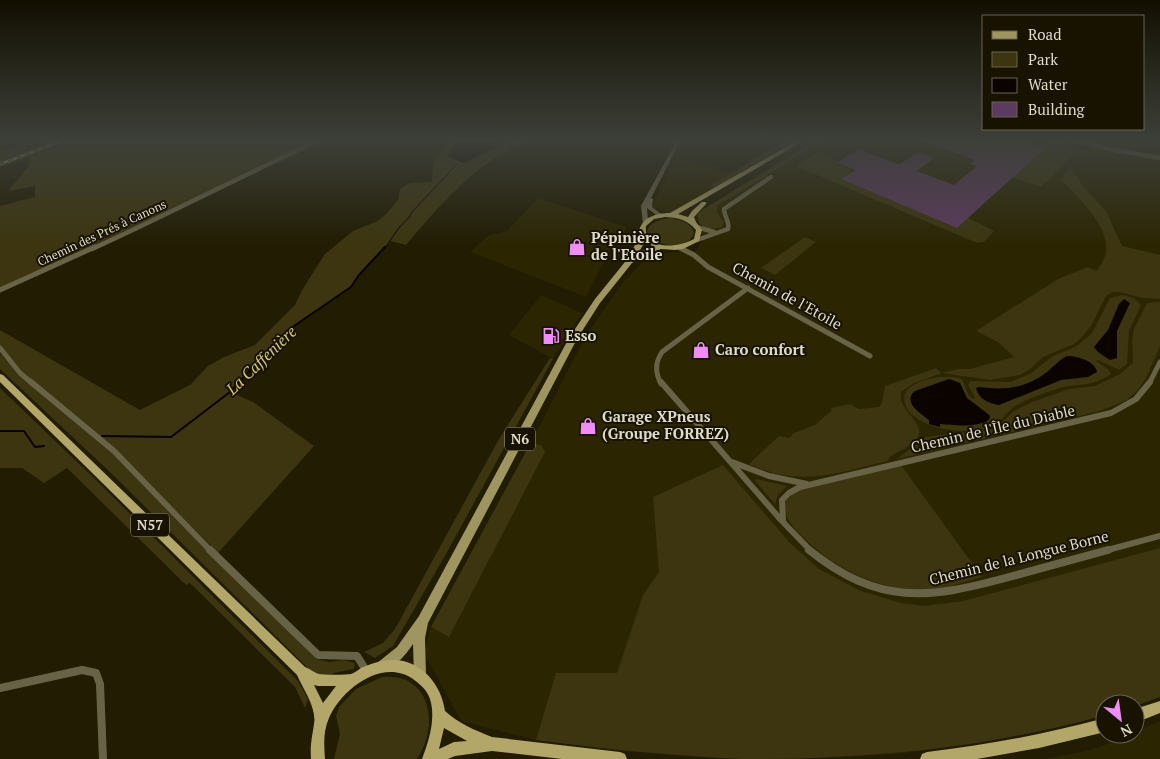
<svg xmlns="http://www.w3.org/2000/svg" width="1160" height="759" font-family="'PT Serif',serif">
	<rect width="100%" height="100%" fill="#211c02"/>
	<path fill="#2b2501" d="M825,140H1160V697L1135,706V704H1105V715L1071,724L973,744L897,754L794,759H743L621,751L536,740L461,721L424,653L431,627L529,446L585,337L624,281L647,257L655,254L696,251L702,240V226L706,229L717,212V206Z
		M675,158L718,166L717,170L732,173L711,186L714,188L676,212L667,213L652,207Z
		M538,198L627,227L611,248L586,297L470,252L489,235L507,231Z
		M541,295L582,313L553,359L509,335Z
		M1160,721V759H1046L1090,750L1135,734V732Z"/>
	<path fill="#3c350f" d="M51,140H319L148,222L0,290V206L35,197V186L8,191L29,166L30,157L0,167V151L23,146L28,148Z
		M452,140H463L455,144L448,157L467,163L509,140H531C522,144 512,147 503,153C465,175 434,212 406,245L391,241L359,275L351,287L288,330L265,358L250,370L230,392L253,402L314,446L218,553L116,450L23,373L0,345V330L140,410L190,385L208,366L224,357L255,345L295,305L302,290L325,254L353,231L378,221L387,213L398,200L400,189L410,183L432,182L433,162Z
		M786,140H794L714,188L710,186Z
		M816,140H825L717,206V212L724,222L721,228L706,229L699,223L697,215L702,210Z
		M1052,140C1063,140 1069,141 1075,150L1070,158L1041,187L1012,177Z
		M817,152L839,161L836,164L853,170L841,179L955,227L967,217L994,231L984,242L977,243L796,166Z
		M1069,168L1073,169L1082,185L1106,211L1122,246L1160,255V299L1143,298L1120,292H1113L1106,296L1091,326L1081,338L1074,344L1043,357L1029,370L1020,375L990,380L942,373L914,383L901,392C897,412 930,424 916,440C910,447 898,451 890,457L888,461C836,473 801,488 749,464L779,436L789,438L794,433L815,425L832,410L830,408L850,404L859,409L879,407L882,403L885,386L936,368L941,373L958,369H970L1014,357L998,342L976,331L1058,279L1088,267L1097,271C1100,266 1105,258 1106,253C1110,227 1078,196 1061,180Z
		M670,218C680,220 691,222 694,233C688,252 654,248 647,231C650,222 661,219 670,218Z
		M805,237L816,242L775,275L761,268Z
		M1122,295L1134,298L1141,305L1129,331L1127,364L1119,370L1098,360L1096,361L1109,370L1111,374L1108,376C1102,379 1095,383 1087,384C1076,386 1065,385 1054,390C1041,394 1027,399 1015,406C1007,411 1002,422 993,426C969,436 924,431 908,410C904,404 902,395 908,389C920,378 947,374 962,379L969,396L973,399L975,398L968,385L970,381L1010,382L1030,374L1053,356L1077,346L1092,333L1110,298Z
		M1160,302V346L1146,378L1138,390L1127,400L1100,411L897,459L926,437L995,429L1014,411L1032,402L1069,389L1095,386L1120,374L1133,363L1132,340L1134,329L1147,303Z
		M0,353L19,374L111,452L316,659L329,662L344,660L355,663L354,669L333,673L332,676L319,675L310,670L111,473L0,369Z
		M550,358L553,359L446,554L393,646L375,658L364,652L383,643L395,629L499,439Z
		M0,388L96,480L298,681L308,699L305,708L295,687L190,583L186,585L67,468L44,483L22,468H0Z
		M536,444L542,446L545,452L449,637L431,627L529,446Z
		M723,465L789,542L819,569L861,591L901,603L925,606L963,601L1160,548V697L1135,706V704H1105V715C1016,740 925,753 833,757C803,759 773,759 742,759C673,756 604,749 536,740L556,673H617L643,595L659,572L653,497Z
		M901,465L982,577C960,583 938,592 914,590C873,587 830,566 802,536C791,525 782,516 786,500L797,490Z
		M756,479L787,486L778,495L775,504L756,482L755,480Z
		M382,677C431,672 440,726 417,759H334L340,734L336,716L339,707L356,689Z"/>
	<path fill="#0b0300" d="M463,140H509L463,163L447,156L455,144Z
		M1124,299L1130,303L1117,331V358L1110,360L1098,352L1094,347L1108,330L1119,304Z
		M1067,356C1078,356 1095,361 1097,372L1088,377L1061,380L999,405C989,403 979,400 976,388L979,387C1001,390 1021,389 1040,377C1050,371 1057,361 1067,356Z
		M949,379L960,383L967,398L988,414L990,416L989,420C975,428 956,425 940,424V427L929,424V420C920,413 902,402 915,391Z"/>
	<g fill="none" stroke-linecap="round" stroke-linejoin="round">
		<path stroke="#0b0300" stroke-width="1" d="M384,249C390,242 393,235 399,228C403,222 409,220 412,212L457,164"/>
		<path stroke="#0b0300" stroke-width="2" d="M0,431H24L35,447L44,446
			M102,436L171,437L230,392L250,370L265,358L288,330L351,287L359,275L385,247"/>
	</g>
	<path fill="#5c3b60" d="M922,140H1020L1045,148L957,228L841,179L855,170L837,163L858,149L898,164L902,163L918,152L934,158L917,171L954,185L977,166L970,164L975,160Z"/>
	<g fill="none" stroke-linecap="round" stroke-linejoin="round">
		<path stroke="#686347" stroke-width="4.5" d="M1073,140L1109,149L1160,158
			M697,227L714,232
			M697,240L728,229C730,221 724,217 724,209L771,177
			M92,249C169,214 243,175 320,140"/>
		<path stroke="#686347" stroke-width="5" d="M680,248L694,255L708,267L870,356
			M0,290L95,247
			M0,348L20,373L33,384
			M661,384C655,372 655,363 662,352L748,288
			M1149,384L1160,362"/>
		<path stroke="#686347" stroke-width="6" d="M31,382L114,451L211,551
			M661,382L781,520L811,551
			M732,462L769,476L807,484
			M783,521L782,500L789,493L800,487L1111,413L1136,399L1150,382
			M1104,551L1160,536"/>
		<path stroke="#686347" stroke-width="8" d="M210,550L318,655L357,656L367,672
			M809,550C879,606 928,599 1009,577C1042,568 1075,559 1108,550
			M0,688L82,670L96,673L100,684L103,759"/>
		<path fill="#686347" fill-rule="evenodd" d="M677,140H681L651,198L653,199L652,207L664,216L661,218L659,217L647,208L648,222L647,223H643L641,206Z"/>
		<path fill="#9f9560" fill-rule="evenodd" d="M798,140H805L678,214L688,217L692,211L702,202H706V204L694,217L696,222L702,230L699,241L683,249L675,250L661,249L647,254L632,263L600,303L577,339L428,623L425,638L426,676L424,680L420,682L416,680L414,676L413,644C405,656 394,668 381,673L377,671L375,667L377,663L397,647L419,616L569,338L595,299L629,257L640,235L639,232C641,217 657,213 670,213ZM665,217C677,217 688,220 696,230L694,239C679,248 643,251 646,226L654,219ZM645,241L654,247L639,252L644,243Z"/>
		<path fill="#b2a668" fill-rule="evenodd" d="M0,374L3,375L305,667C310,669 315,673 319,674C325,675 345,675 351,674C354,673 358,670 361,668C368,665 376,662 383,661C416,654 441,681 445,711C459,724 475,730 492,737L620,752L625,754L627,759H562L492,751L455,756L448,759H422C429,740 436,719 430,699C427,690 420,684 413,679C382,658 342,689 329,718C323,731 324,745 325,759H311C310,744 312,738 314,724C317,708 303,689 297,675L0,382ZM314,685L318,686H336L323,703ZM444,728L467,741L454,742L439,749Z
			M1160,701V713L1135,723V709Z
			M1105,718V732L1039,748L977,759H920L922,754L927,752C987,745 1046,734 1105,718Z"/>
		<g stroke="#aba896" stroke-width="2.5">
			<path id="rail" d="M0,164L64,140"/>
		</g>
		<use href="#rail" stroke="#181300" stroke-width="1" stroke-dasharray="4.5" stroke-linecap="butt"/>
	</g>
	<linearGradient id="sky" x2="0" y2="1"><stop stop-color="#120f01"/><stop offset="0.57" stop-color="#3d4039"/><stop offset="1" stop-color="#3d4039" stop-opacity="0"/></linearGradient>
	<rect width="1160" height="246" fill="url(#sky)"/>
	<defs>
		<g id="shop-bare" transform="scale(1.35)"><path d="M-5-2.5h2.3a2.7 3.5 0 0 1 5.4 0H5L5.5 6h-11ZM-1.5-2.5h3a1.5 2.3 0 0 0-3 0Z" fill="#ee8cf8" stroke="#181300" stroke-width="2.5" paint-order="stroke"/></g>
		<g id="fuel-bare" transform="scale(1.35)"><path d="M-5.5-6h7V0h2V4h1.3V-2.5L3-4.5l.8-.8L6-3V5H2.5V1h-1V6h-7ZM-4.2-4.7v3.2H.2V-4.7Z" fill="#ee8cf8" stroke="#181300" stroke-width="2.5" paint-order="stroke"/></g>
	</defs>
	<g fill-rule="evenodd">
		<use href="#shop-bare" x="577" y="247"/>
		<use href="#fuel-bare" x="551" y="336"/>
		<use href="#shop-bare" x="701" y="350"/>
		<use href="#shop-bare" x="588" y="426"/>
	</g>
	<g text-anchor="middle" stroke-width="4" stroke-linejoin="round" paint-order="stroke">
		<g font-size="12" fill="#dedbcc" stroke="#181300">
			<text transform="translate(102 233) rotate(-25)" y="4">Chemin des Prés à Canons</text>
		</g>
		<g fill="#181300" stroke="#a39f8f" stroke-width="1">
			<rect x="505" y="427.5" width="30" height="23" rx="4"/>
			<rect x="131" y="513.5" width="38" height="23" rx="4"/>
		</g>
		<g font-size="14" font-weight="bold" fill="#dedbcc">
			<text x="520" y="444">N6</text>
			<text x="150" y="530">N57</text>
		</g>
		<g font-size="15" font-weight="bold" fill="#dedbcc" stroke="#181300" text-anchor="start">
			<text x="591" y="243">Pépinière<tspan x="591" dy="17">de l'Etoile</tspan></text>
			<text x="565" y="341">Esso</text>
			<text x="715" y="355">Caro confort</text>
			<text x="602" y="422">Garage XPneus<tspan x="602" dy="17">(Groupe FORREZ)</tspan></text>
		</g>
		<g font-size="15" fill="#dedbcc" stroke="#181300">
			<text transform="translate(787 296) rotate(29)" y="5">Chemin de l'Etoile</text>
			<text transform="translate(993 429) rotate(-13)" y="5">Chemin de l'Île du Diable</text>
			<text transform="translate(1019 558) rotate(-14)" y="5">Chemin de la Longue Borne</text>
		</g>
		<g font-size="16" font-style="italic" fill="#d4c575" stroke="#181300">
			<text transform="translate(261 360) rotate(-44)" y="6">La Caffenière</text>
		</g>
	</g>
	<rect x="982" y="15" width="162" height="115" fill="#181300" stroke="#676352"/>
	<rect x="992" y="31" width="25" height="8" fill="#9f9560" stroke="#676352"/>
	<text x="1028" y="40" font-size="15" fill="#dedbcc">Road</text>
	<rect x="992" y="52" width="25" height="15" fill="#3c350f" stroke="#676352"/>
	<text x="1028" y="65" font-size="15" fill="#dedbcc">Park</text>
	<rect x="992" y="78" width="25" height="15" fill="#0b0300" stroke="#676352"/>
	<text x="1028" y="90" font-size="15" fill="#dedbcc">Water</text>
	<rect x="992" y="102" width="25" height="15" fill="#5c3b60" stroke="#676352"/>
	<text x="1028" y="115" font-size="15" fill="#dedbcc">Building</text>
	<g transform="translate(1120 719) rotate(151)"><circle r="24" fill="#181300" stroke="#676352"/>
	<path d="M0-4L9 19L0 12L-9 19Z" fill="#ee8cf8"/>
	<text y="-8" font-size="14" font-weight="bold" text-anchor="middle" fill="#dedbcc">N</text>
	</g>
</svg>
